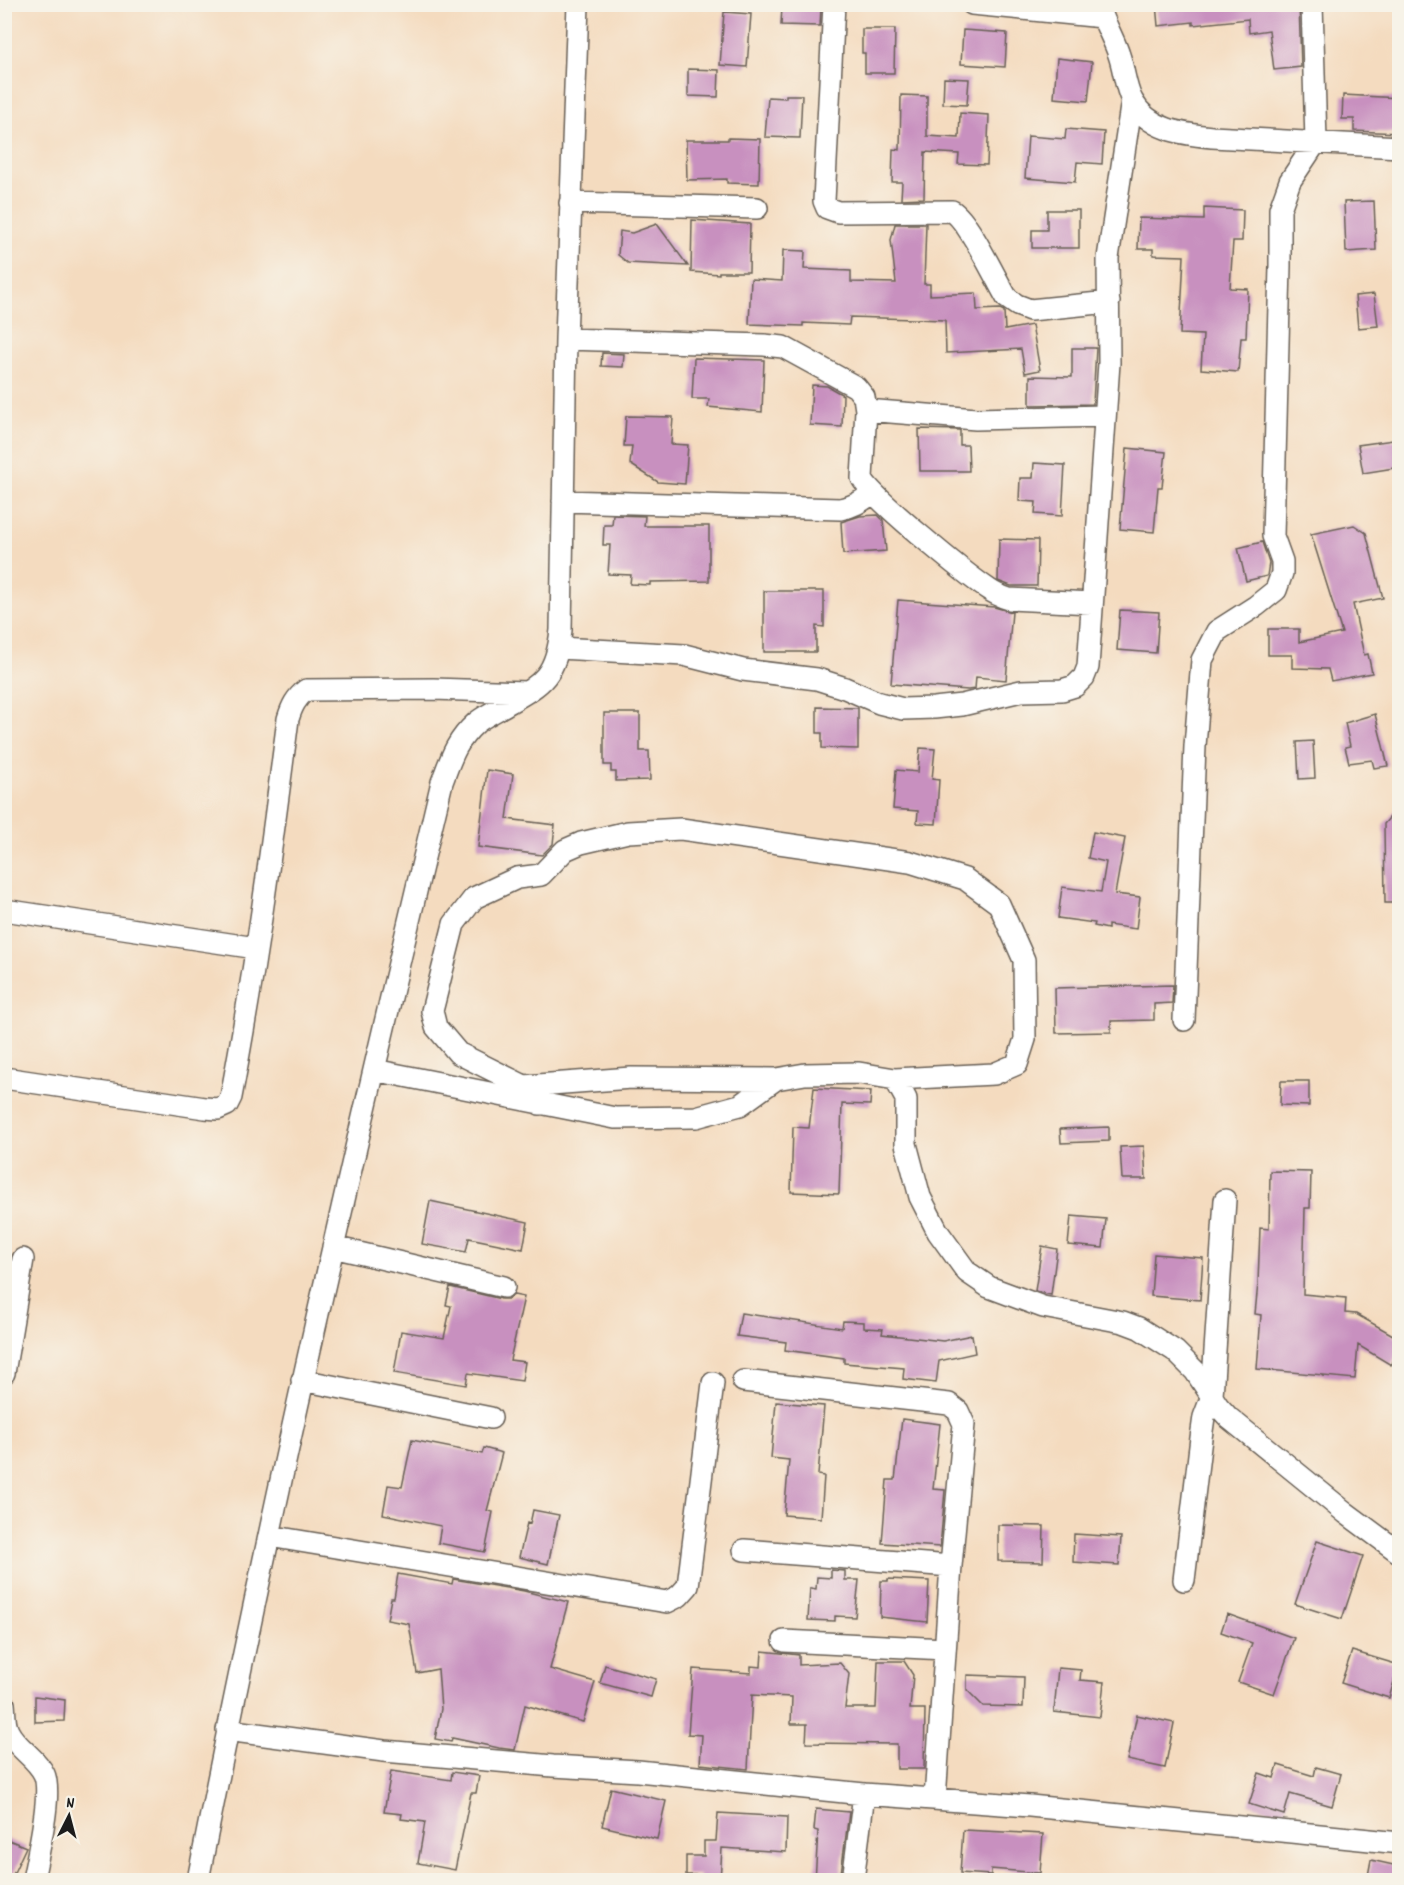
<svg xmlns="http://www.w3.org/2000/svg" width="1404" height="1885" font-family="Dekko,sans-serif">
	<rect width="100%" height="100%" fill="#f7f3e8"/>
	<filter id="ink" filterUnits="userSpaceOnUse"><feTurbulence type="fractalNoise" baseFrequency=".0167" numOctaves="2"/><feDisplacementMap in="SourceGraphic" scale="12" xChannelSelector="R" yChannelSelector="G"/><feConvolveMatrix kernelMatrix="1 2 1 2 8 2 1 2 1" color-interpolation-filters="sRGB"/></filter>
	<filter id="wash" filterUnits="userSpaceOnUse"><feTurbulence type="fractalNoise" baseFrequency=".008" numOctaves="4" result="noise"/><feDisplacementMap in="SourceGraphic" scale="24" xChannelSelector="R" yChannelSelector="G"/><feGaussianBlur stdDeviation="1.35" result="paint"/><feColorMatrix in="noise" values="0 0 0 0 0 0 0 0 0 0 0 0 0 0 0 0 0 1.4 0 .05"/><feComposite in="paint" operator="in"/></filter>
	<g filter="url(#wash)">
		<rect width="100%" height="100%" fill="#f4dbbf"/>
		<g id="blocks">
			<path fill="#c890bf" d="M1156,4H1299L1301,67L1274,70L1269,30L1249,33L1248,19L1193,25V22L1158,26Z
				M782,6L821,7L820,26L781,25Z
				M724,12L751,14L747,67L720,65Z
				M862,29H895L894,73H865V53H862Z
				M963,30L1007,33L1005,67L961,64Z
				M1057,58L1092,62L1088,101L1054,98Z
				M688,69L719,70L718,97L688,96Z
				M944,78L969,79L967,105L943,104Z
				M786,95H802L800,138L765,137L768,97L786,98Z
				M901,95L927,96V136L959,138L960,113L989,115L987,165L958,164L959,154L925,152L924,198L901,199L902,182H892L893,149L900,150Z
				M1343,95L1400,98V133L1354,131V119H1342Z
				M1066,129L1104,132L1102,164L1077,162L1075,182L1025,178L1028,136L1065,139Z
				M728,138L760,139L759,184L727,183V179L687,180L686,140H728Z
				M1374,201L1376,250L1346,252L1344,202Z
				M1204,208L1243,210L1242,241H1233L1230,288L1248,289L1246,338H1241L1238,372L1201,369L1203,335L1180,334L1184,256L1153,255V249H1138L1139,218L1204,220Z
				M1047,210H1079V248H1032V230H1047Z
				M692,220L750,224L749,272H719V274L691,272Z
				M657,224L688,266L628,263L618,255L620,231L632,233Z
				M895,224H926L924,284H930V295L976,293L977,310L1000,309L1004,311L1005,330L1032,325L1040,370L1025,373L1021,349L946,353L945,320L850,317L849,325L803,323V326L749,324L751,279L782,281L783,250L805,251L804,269L851,271V282L896,283L891,240Z
				M1374,294L1378,326L1358,328L1355,296Z
				M1072,348H1096L1093,404L1030,405V376L1072,377Z
				M602,353L624,354L623,367L601,366Z
				M694,358L764,360L762,412L708,407L709,399H692Z
				M812,385L827,386L843,395L842,427L810,425Z
				M626,416L673,417L671,444L688,445L685,484L658,482L630,464L632,446H624Z
				M919,429L960,430V445H968L969,471H920Z
				M1400,439V467L1363,473L1358,445Z
				M1127,448L1166,452L1162,487H1158L1154,532L1120,529Z
				M1034,463L1065,465L1062,516L1035,514L1036,502L1019,501L1020,478H1033Z
				M613,515L645,516L644,526H709V581L650,582V585L630,584L631,575L608,574L610,545H603L604,525H612Z
				M878,515L883,520L886,551L843,554L841,522L860,516Z
				M1354,525L1366,533L1383,598L1353,604L1364,655L1368,654L1372,673L1331,681L1328,669L1292,668V655H1268V629H1299V642L1342,633L1311,534Z
				M999,539L1038,540L1037,586H1011L998,581Z
				M1262,542L1269,563L1267,576L1246,581L1238,548Z
				M764,591H824V627L816,626V652H764Z
				M898,600L994,607L1012,612L1006,680L976,677L975,689L968,690L891,684Z
				M1120,610L1159,612L1156,653L1117,650Z
				M817,707L858,708V749L822,748V733H817Z
				M604,713H640V751H649L650,780L616,781V772H611V765H604Z
				M1375,714L1388,766L1374,768L1372,760L1349,763L1345,747L1350,746L1345,723Z
				M1313,741L1315,778L1299,779L1297,742Z
				M920,748L935,749L932,779L939,780L936,824L917,823L918,811L893,809L896,770L918,772Z
				M487,770L513,774L507,819L555,825L553,844L542,855L478,847Z
				M1400,805V903H1385L1384,824Z
				M1093,832L1125,838L1115,894L1140,897L1136,929L1108,925V929L1094,926L1095,923L1058,918L1062,887L1101,892L1106,862L1088,858Z
				M1173,985L1172,1003L1154,1004V1020L1111,1021V1032L1056,1033L1055,988Z
				M1281,1081H1309V1106L1280,1105Z
				M814,1088L871,1091L870,1105L842,1104L839,1194L791,1192L793,1127L809,1128Z
				M1109,1127V1141L1061,1143L1060,1129Z
				M1144,1146L1146,1179H1122L1120,1147Z
				M1270,1171L1311,1172L1310,1208H1305L1303,1294L1346,1298L1345,1313L1356,1314L1400,1339V1351L1391,1365L1358,1345L1355,1379L1323,1376L1324,1375L1257,1369L1261,1315L1255,1314L1258,1283L1260,1228L1269,1229Z
				M430,1201L528,1222L523,1249L469,1238L466,1252L422,1244Z
				M1071,1216L1106,1219L1103,1248L1068,1245Z
				M1042,1246L1057,1249L1051,1295L1035,1291Z
				M1154,1254L1203,1258L1200,1300L1151,1296Z
				M450,1287L501,1299H508L514,1295L524,1297L510,1360L525,1362L522,1381L468,1373L466,1385L394,1373L401,1331L444,1338L451,1306L446,1305Z
				M741,1313L842,1328L843,1321L864,1322V1328L883,1329L882,1334L943,1341L972,1335L975,1353L939,1361L936,1383L903,1379L904,1368L844,1363V1358L785,1350L786,1342L737,1336Z
				M776,1402L824,1406L818,1475L824,1476L821,1518L784,1515L789,1460L771,1458Z
				M902,1419L940,1424L933,1489L945,1490L940,1547L882,1543L887,1480H895Z
				M412,1440L482,1454L484,1448L502,1453L487,1511L493,1512L485,1552L438,1543L441,1526L383,1514L388,1485L402,1487Z
				M533,1510L559,1515L548,1564L519,1557L527,1523L530,1524Z
				M998,1525L1044,1526L1043,1562L998,1561Z
				M1074,1534L1121,1537L1119,1565L1073,1562Z
				M1317,1541L1363,1556L1342,1619L1295,1604Z
				M831,1570L845,1571V1580H859L855,1617L835,1616V1621L808,1620L810,1588L816,1589L817,1577L831,1578Z
				M398,1574L452,1584L453,1579L524,1591L568,1602L550,1669L595,1682L583,1722L525,1705L515,1750L499,1748L452,1738L451,1742L435,1739L441,1709L438,1669L417,1673L409,1624L387,1620L391,1598H394Z
				M888,1579L929,1581L927,1622L880,1617L881,1581H888Z
				M1227,1614L1294,1638L1274,1694L1238,1682L1252,1643L1221,1632Z
				M762,1651L799,1655V1665L840,1663L849,1674L845,1708H876L878,1661H904L913,1675L910,1709H925L924,1769H897V1744L806,1743L807,1724H791L792,1697L752,1695L748,1769L700,1764L702,1735L688,1734L693,1669L751,1673V1666L761,1667Z
				M1352,1651L1399,1665L1389,1698L1341,1683Z
				M605,1665L656,1679L651,1697L600,1683Z
				M1058,1668L1081,1670L1080,1680L1104,1682L1100,1717L1054,1712Z
				M967,1675L1024,1677L1023,1707L983,1706L967,1690Z
				M35,1696L65,1700L64,1721L35,1722Z
				M1137,1715L1174,1723L1165,1768L1127,1760Z
				M1278,1765L1314,1776L1316,1767L1341,1774L1332,1806L1290,1794L1284,1815L1249,1804L1259,1773L1274,1778Z
				M391,1771L451,1780L452,1772L479,1776L476,1793H471L455,1870L418,1863L425,1822L401,1819L402,1814L384,1812Z
				M611,1788L666,1801L657,1839L602,1826Z
				M816,1809L849,1812L840,1881H815L818,1831L814,1830Z
				M718,1813L787,1817L786,1852L722,1848L720,1881H699L700,1875H686V1856H704V1841H716Z
				M963,1830L1043,1834L1040,1873L991,1869V1875L960,1873Z
				M4,1838L26,1847L10,1881H4Z
				M1371,1860L1398,1866L1395,1881H1367Z"/>
		</g>
	</g>
	<g filter="url(#ink)">
		<use href="#blocks" fill-opacity="0" stroke="#685f55" stroke-width="1.5"/>
		<g fill="none" stroke-linecap="round" stroke-linejoin="round">
			<g stroke="#685f55" stroke-width="24">
				<path id="street" d="M834,4L824,201L827,208L838,212L952,211C969,221 995,278 1007,298L1017,305L1030,310L1109,302
					M972,4L1103,17C1108,30 1115,42 1119,55C1124,69 1125,87 1132,100C1148,130 1182,134 1212,137L1400,147
					M570,203L757,208
					M566,339L764,345L783,347L856,387L864,397L866,410L862,478C868,495 967,575 988,589C995,594 1002,597 1009,599L1092,603
					M866,410L976,419L1105,416
					M563,501L840,509C853,507 862,502 872,493
					M559,648L684,655L743,670L817,679L845,688L879,703L903,709L934,708L962,705L1021,691L1062,690L1075,686L1084,677L1088,667L1109,363L1108,258L1132,100
					M4,910L256,948
					M1184,1020L1195,746L1202,660L1217,631L1256,606L1276,590L1282,573V561L1273,536L1280,266V209L1290,181L1316,142L1312,4
					M374,1070L615,1118L696,1117L740,1105L776,1079L805,1074L859,1073L895,1079L994,1074L1017,1064L1025,1039L1024,960L999,904L965,879L910,862L681,829L628,832L581,843L565,850L541,875L517,878L474,898L454,924L432,1011L436,1027L458,1053L524,1086L540,1104
					M4,1078L205,1108L218,1109L227,1105L231,1097C255,972 272,845 288,719C292,706 296,698 306,690L433,689L527,692
					M895,1079L906,1099V1144L920,1197L938,1232L967,1272L989,1287L1043,1307L1123,1322L1139,1328L1175,1351L1195,1371L1218,1406L1229,1418L1346,1513L1400,1553
					M524,1086L631,1078L776,1079
					M333,1247L504,1287
					M4,1373L23,1259
					M302,1380L491,1418
					M743,1381L949,1404L958,1411L964,1424L951,1566L935,1799
					M269,1536L667,1602L679,1596L688,1586L713,1383
					M744,1550L951,1566
					M1184,1580L1201,1438L1204,1417L1212,1396L1225,1200
					M784,1641L945,1649
					M4,1704C5,1712 4,1723 8,1731C16,1748 36,1757 44,1774C53,1794 37,1857 33,1880
					M227,1730L384,1751L553,1766L638,1771L864,1794L1030,1806L1400,1843
					M198,1880C270,1512 355,1147 442,782C451,758 456,741 476,723C483,717 492,713 500,708C539,685 556,680 561,630L566,339L578,4
					M853,1880L864,1794"/>
			</g>
			<use href="#street" stroke="#fff" stroke-width="21"/>
		</g>
	</g>
	<rect width="1404" height="1885" fill="none" stroke="#f7f3e8" stroke-width="24"/>
	<g transform="translate(69 1816) rotate(6)" stroke="#f7f3e8" stroke-width="4.5" paint-order="stroke">
	<path d="M0-4.5L10 22L0 15L-10 22Z" fill="#1c1c1c"/>
	<text y="-9" font-size="16" font-weight="bold" text-anchor="middle" fill="#1c1c1c">N</text>
	</g>
</svg>
